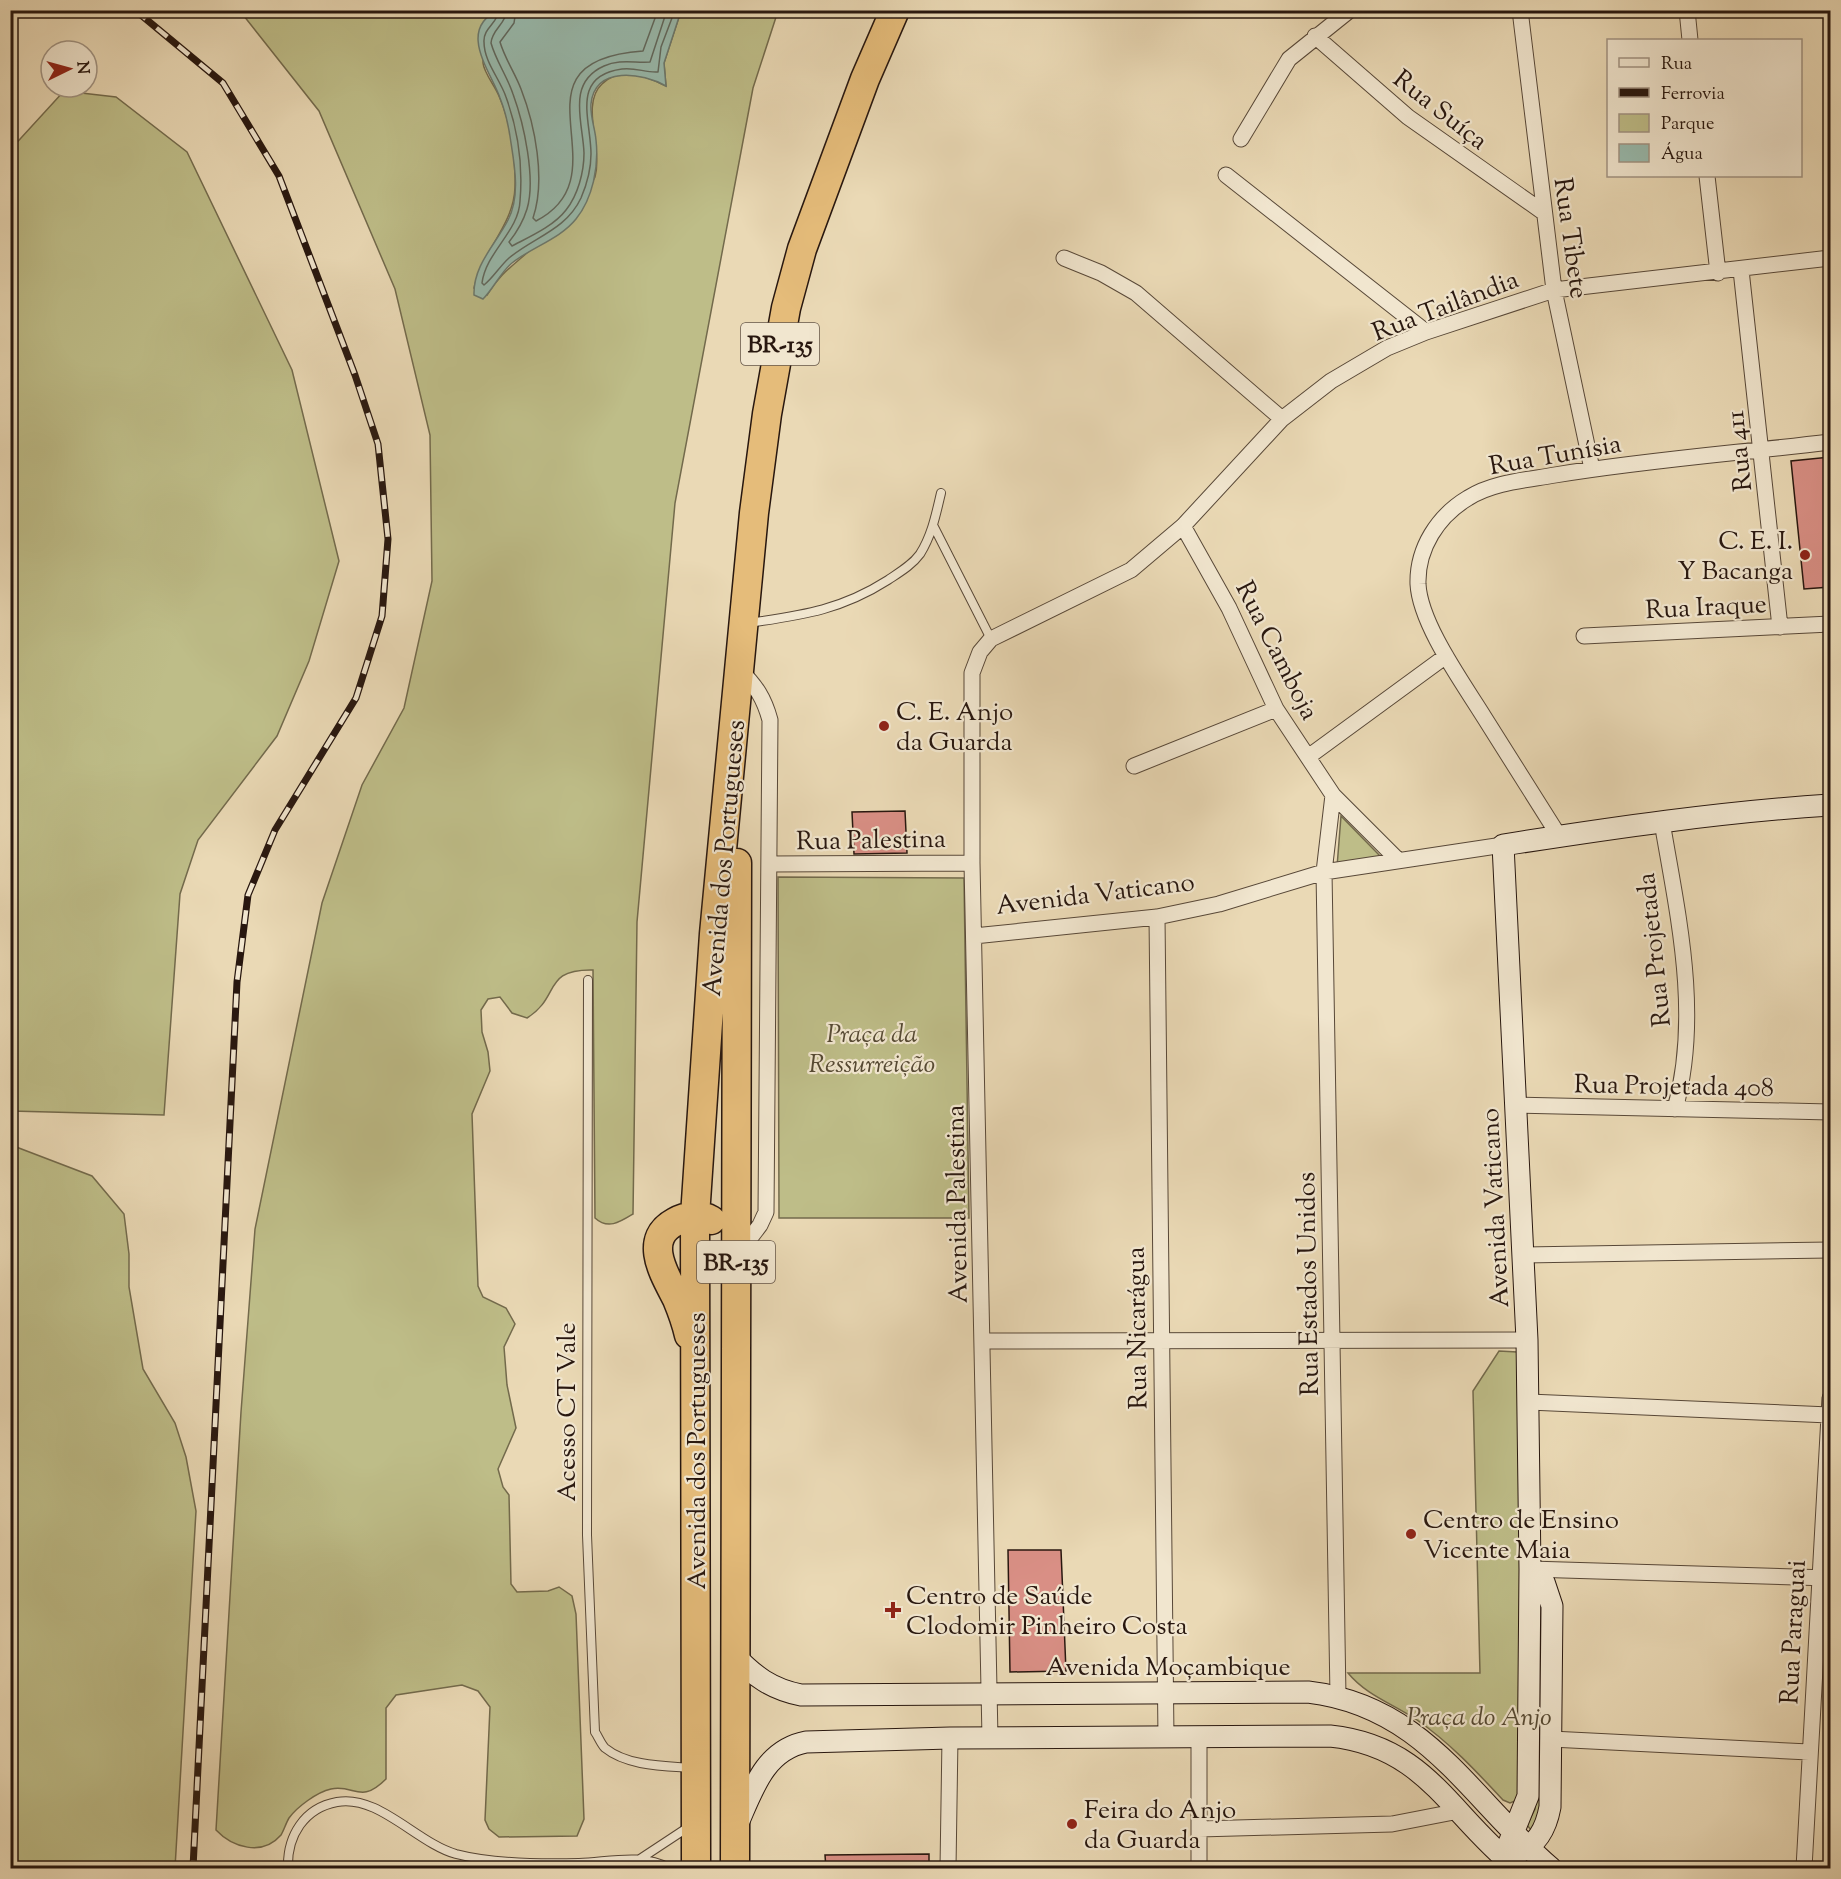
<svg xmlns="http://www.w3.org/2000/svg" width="1841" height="1879" font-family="'Sorts Mill Goudy',serif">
	<rect width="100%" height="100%" fill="#ead9b5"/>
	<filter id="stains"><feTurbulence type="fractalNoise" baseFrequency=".00333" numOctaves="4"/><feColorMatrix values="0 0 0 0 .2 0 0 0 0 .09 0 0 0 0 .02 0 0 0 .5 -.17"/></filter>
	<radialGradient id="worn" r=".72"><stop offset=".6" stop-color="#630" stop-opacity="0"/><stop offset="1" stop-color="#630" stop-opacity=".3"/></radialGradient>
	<path fill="#bebd88" stroke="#736a4c" stroke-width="1.5" d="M240,11H499L494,13C490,28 483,48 483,63C484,73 495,86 499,96C511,123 516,158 515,187C514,225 482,251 474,288L487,295C498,276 512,266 528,252C545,237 559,218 574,201C580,195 592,185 595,177C603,149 580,104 602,84C620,66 646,76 666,86L664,63L681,11H778L753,88L675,503L637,922L633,1214C620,1222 608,1230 595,1218L593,970C542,969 561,997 527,1018L512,1013L500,997L488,999L481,1010L482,1032L488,1052L490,1071L472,1114L478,1286L483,1297L506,1308L515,1324L504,1347L507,1385L516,1428L498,1469L503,1487L509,1495L511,1584L517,1592L548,1591L559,1587L572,1596L576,1614L584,1819L577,1836L499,1837L489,1829L485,1820L490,1707L478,1691L462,1685L396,1695L386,1708V1779C360,1805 355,1784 331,1789C317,1792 297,1807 289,1818C286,1823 284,1830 281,1835C262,1857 232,1847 216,1830L241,1412L255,1229L322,903L362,785L404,708L432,581L430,435L395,289L319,111Z
		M64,91L116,97L187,152L292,370L339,561L309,661L277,736L198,840L180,894L164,1115L11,1111L10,150Z
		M1341,816L1383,859L1337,867Z
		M778,877L964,878L969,1218H779Z
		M11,1145L92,1176L124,1214L129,1254V1287L143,1369L175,1423L186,1457L196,1511L175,1868H11Z
		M1499,1351L1517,1352L1521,1362L1520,1799L1510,1803L1503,1800C1476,1771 1449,1742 1417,1720C1393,1704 1366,1695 1348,1673H1480L1473,1391Z
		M1538,1597L1545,1601L1543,1820L1534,1834L1527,1825L1535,1809Z"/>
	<path fill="#98baad" stroke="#6b796e" stroke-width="1.5" d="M499,10L681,11L664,63L666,86C643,73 595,65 591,104C590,116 595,128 596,140C599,166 593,198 576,219C560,239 532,247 512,263C500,273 494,288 483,299L474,295C473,265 496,244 508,220C520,197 515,168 511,143C509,128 506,113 500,98C491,72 456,29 499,10Z"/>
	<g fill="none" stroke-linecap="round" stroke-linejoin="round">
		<path stroke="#60685e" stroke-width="1.5" d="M499,10C498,23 483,28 484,42C484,62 500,79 506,97C518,130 523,166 520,201C519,231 486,252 482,283L484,285C493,278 500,266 509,258C534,237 566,230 581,198C587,184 591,169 591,154C591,120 570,76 622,69C635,67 646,73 658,72L661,47L675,10
			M507,10C506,24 492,29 491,43C496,61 507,76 513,94C524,124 536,179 527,209C523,222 517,232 509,242L512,246C529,237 554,226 566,210C578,195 584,172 584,153C583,122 566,83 604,66C619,59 634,63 650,62L667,10
			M516,10L514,23L500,42C505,59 515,73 521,89C535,125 546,180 533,218L536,221C628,174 500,61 643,51L658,10"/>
	</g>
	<path fill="#d98f85" stroke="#28170f" stroke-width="1.5" d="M1830,457V587L1804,589L1791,461Z
		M905,811L907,853L854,854L852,812Z
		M1008,1550H1061L1066,1671L1010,1672Z
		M929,1854V1869H826L825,1855Z"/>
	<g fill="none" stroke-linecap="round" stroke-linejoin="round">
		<g stroke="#584838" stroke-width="10">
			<path id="lane" d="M934,527L991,639
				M749,623C803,615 841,610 888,580C900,572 912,565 920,554C932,535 936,514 941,493
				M588,980L587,1535L595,1732C598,1736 601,1744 605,1748C627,1766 664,1766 691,1768
				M640,1859L690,1826
				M288,1868C287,1836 304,1808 337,1802C378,1794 417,1843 456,1854C491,1863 543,1864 579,1863C609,1862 642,1853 669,1868"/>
		</g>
		<g stroke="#584838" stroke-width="17">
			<path id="street" d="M1520,10L1554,290L1592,469
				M1687,10L1690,40
				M1315,36L1408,117L1543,212
				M1241,139L1289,59L1350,10
				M1226,175L1426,332
				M1707,176L1718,273
				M1064,258L1101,273L1136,293L1282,419
				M1741,270L1780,627
				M1183,526L1229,608L1276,709L1333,795L1397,859
				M1584,636L1830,624
				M1308,757L1446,656
				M1134,766L1276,709
				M1333,795L1324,872L1338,1696
				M1662,822C1678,916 1701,1015 1675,1109
				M1559,836C1534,796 1509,757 1484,717C1463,683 1420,624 1418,584C1417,548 1438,516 1468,498C1493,482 1527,480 1555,475C1646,460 1739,453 1830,442
				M770,864L972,863
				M1157,917L1166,1738
				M974,936L1157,917L1219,904L1324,872L1503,845
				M1516,1105L1830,1112
				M738,1254L760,1225L766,1212L770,720C764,698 756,686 740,670
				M1522,1255L1830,1250
				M983,1341L1527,1340
				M1529,1402L1829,1415
				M1530,1569L1830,1578
				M990,1738L972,863V673L980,652L991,639L1131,570L1183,526L1282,419L1331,381L1387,348L1426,332L1554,290L1830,258
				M1551,1739L1809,1752
				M1199,1829L1392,1824L1459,1811
				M948,1868L950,1738
				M1199,1868V1737
				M1804,1868L1830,1398"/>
		</g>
		<g stroke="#28170f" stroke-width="23">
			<path id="secondary" d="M734,1655C754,1676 771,1689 801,1695L1308,1692C1426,1706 1469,1798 1551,1868
				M738,1823C753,1789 765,1750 806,1742L950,1738L1330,1736C1426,1746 1449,1814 1516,1868
				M1515,1854C1537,1846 1546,1829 1550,1807L1552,1606L1544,1582L1530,1569
				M1503,1858L1528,1796L1530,1569L1527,1340L1503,845C1612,828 1721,812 1830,805"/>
		</g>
		<g stroke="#28170f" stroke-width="31">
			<path id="highway" d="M689,1335C686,1322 682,1311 677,1299C665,1275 642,1240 675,1222C686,1216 700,1214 711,1220
				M696,1868L695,1216L714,934L754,513L767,414L786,308L802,249L865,79L895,10
				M735,1868L737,863"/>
		</g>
		<use href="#lane" stroke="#f1e6cf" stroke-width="8"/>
		<use href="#street" stroke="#f1e6cf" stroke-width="15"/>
		<use href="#secondary" stroke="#f1e6cf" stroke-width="21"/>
		<use href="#highway" stroke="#e5bc7a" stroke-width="28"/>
		<g stroke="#28170f" stroke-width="7">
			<path id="rail" d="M135,10L223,83L279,176L355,375L378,444L388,539L382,616L356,698L275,830L248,895L237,982L193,1868"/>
		</g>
		<use href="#rail" stroke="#f1e6cf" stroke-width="4.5" stroke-dasharray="14" stroke-linecap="butt"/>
	</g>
	<g fill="#8f2418" stroke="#f1e6cf" stroke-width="2">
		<circle cx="1805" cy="555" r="6"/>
		<circle cx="884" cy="726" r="6"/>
		<circle cx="1411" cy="1534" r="6"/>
		<path d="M890 1601h6v6h6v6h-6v6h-6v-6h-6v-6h6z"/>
		<circle cx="1072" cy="1824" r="6"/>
	</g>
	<g text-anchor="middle" stroke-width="4.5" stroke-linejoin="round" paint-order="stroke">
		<g fill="#f1e6cf" stroke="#645549" stroke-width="1.5">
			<rect x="741" y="323" width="78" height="42" rx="4.5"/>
			<rect x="697" y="1241" width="78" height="42" rx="4.5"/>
		</g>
		<g font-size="24" font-weight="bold" fill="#28170f">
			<text x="780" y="352">BR-135</text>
			<text x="736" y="1270">BR-135</text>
		</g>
		<g font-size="26" fill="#28170f" stroke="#f1e6cf">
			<text transform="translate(1441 109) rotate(38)" y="9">Rua Suíça</text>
			<text transform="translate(1572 238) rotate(82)" y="9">Rua Tibete</text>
			<text transform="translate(1445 305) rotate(-21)" y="9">Rua Tailândia</text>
			<text transform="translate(1738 451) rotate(-96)" y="9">Rua 411</text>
			<text transform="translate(1555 454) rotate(-10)" y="9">Rua Tunísia</text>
			<text transform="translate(1706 606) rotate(-3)" y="9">Rua Iraque</text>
			<text transform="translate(1278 650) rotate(63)" y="9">Rua Camboja</text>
			<text transform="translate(871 839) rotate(-1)" y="9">Rua Palestina</text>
			<text transform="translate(723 858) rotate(-85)" y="9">Avenida dos Portugueses</text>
			<text transform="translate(1095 893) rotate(-7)" y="9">Avenida Vaticano</text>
			<text transform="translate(1653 950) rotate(-96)" y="9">Rua Projetada</text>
			<text transform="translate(1674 1085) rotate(1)" y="9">Rua Projetada 408</text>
			<text transform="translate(956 1204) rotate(-91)" y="9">Avenida Palestina</text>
			<text transform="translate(1494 1208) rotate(-93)" y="9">Avenida Vaticano</text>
			<text transform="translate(1307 1284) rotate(-91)" y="9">Rua Estados Unidos</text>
			<text transform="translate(1136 1328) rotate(-91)" y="9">Rua Nicarágua</text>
			<text transform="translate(566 1412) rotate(-90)" y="9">Acesso CT Vale</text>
			<text transform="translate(696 1451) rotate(-90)" y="9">Avenida dos Portugueses</text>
			<text transform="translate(1792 1632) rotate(-87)" y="9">Rua Paraguai</text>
			<text x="1168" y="1675">Avenida Moçambique</text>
		</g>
		<g font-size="26" fill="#28170f" stroke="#f1e6cf" text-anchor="start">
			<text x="1793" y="549" text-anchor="end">C. E. I.<tspan x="1793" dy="30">Y Bacanga</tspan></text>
			<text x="896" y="720">C. E. Anjo<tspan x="896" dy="30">da Guarda</tspan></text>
			<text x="1423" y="1528">Centro de Ensino<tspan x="1423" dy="30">Vicente Maia</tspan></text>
			<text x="906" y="1604">Centro de Saúde<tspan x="906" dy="30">Clodomir Pinheiro Costa</tspan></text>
			<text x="1084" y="1818">Feira do Anjo<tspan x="1084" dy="30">da Guarda</tspan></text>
		</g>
		<g font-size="26" font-style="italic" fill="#554933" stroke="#f1e6cf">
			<text x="872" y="1042">Praça da<tspan x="872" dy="30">Ressurreição</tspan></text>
			<text x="1479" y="1725">Praça do Anjo</text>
		</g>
	</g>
	<rect width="1841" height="1879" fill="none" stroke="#ead9b5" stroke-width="36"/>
	<rect x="12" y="12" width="1817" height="1855" fill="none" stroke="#28170f" stroke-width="3"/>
	<rect x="18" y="18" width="1805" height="1843" fill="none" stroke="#28170f" stroke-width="1.5"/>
	<rect x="1607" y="39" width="195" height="138" fill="#f1e6cf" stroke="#a19382" stroke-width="1.5"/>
	<rect x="1619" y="58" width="30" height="9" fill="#f1e6cf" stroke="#a19382" stroke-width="1.5"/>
	<text x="1661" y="69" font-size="18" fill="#28170f">Rua</text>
	<rect x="1619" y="88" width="30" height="9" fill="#28170f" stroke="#a19382" stroke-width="1.5"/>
	<text x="1661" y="99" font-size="18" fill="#28170f">Ferrovia</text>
	<rect x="1619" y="114" width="30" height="18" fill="#bebd88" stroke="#a19382" stroke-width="1.5"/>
	<text x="1661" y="129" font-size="18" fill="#28170f">Parque</text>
	<rect x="1619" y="144" width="30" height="18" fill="#98baad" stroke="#a19382" stroke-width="1.5"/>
	<text x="1661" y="159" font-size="18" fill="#28170f">Água</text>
	<g transform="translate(69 69) rotate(85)"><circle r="28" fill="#f1e6cf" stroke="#a19382" stroke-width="1.5"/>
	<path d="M0-4.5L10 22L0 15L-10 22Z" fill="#8f2418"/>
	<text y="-9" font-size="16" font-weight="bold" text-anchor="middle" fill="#28170f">N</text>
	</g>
	<rect width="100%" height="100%" filter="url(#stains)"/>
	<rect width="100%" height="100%" fill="url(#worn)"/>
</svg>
